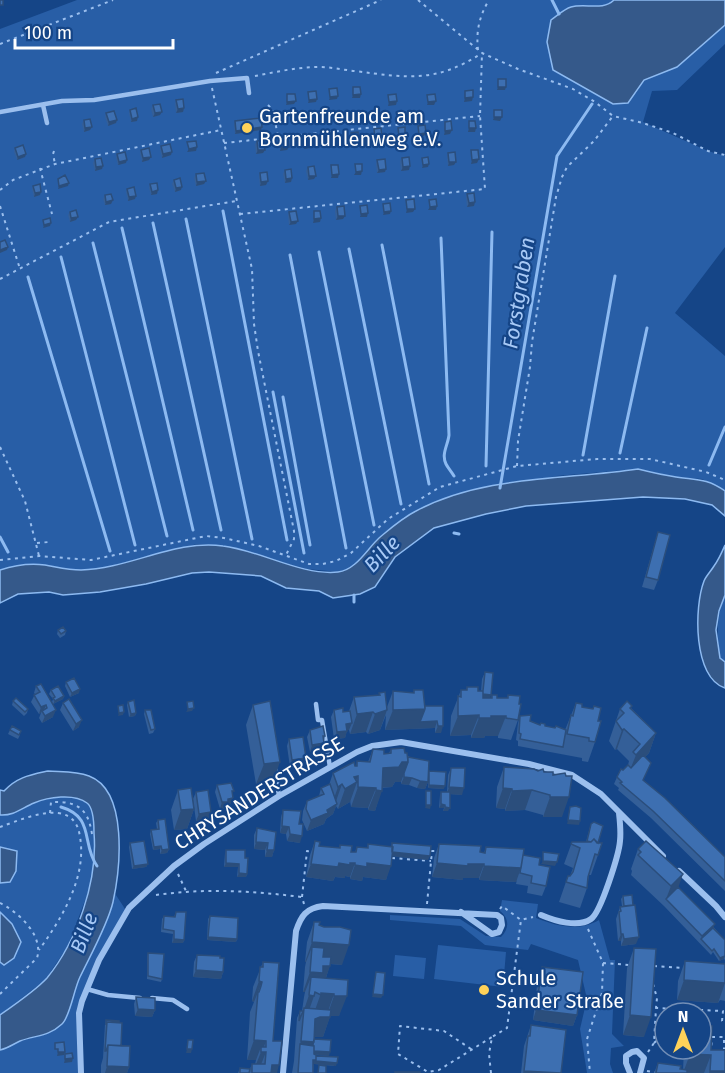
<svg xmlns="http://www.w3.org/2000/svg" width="725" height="1073" font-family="'Fira Sans',sans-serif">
	<rect width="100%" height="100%" fill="#154587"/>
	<path fill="#285ea6" d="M77,0H614L609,5L571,7L598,95L613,104L636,93L644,80L677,67L725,25V44L677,90L652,91L643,122L708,151L725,156V247L675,313L725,356V491L702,479L677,477L638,469L556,476L538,481H517L457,494L404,517L377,539L351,568L339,572L307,569L225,546L197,544L104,568L80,570L61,569L44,565L14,566L0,570V29Z
		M725,595V662L720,658C717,633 716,619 725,595Z
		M63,797L77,799L88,803L92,809L95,836L94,863L90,887L68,946L45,980L0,1015V962L4,965L14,958L21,942L12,924L0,912V883H3L6,848L0,847V815C13,816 22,809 33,803C43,799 53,798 63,797Z
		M114,892L127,912L103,952L82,1001L81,1073H0V1050L9,1048L20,1041L47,1034L64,1023L74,990L113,903Z
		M502,900L538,904L536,918C556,926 579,932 599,920L610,960H615L612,1034L624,1046L611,1048L610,1064L613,1073H587L580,1029L587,999L578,960L531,944L528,950L485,945L461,926L390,920V915L460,919L486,936L501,937C509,929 510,919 500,911Z
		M438,945L506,952L503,987L434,979Z
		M395,955L426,958L424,979L393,976Z"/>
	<path fill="#35598a" stroke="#8dbaf1" stroke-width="1.5" d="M614,0H725V25L677,67L644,80L628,103L613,104L553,70L547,42L551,20C557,16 564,9 571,7C585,3 603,11 614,0Z
		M638,469C650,472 663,475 676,477C696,480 707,478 725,491V516L712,505L685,499L643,497L526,506L486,514L434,528L395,557L375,587L360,594L333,598L319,591L286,588L261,576L209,572L192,573L146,584L100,592L63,595L49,592L18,594L0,603V570C15,565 29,563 45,565C57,567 68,570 81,570C129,569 176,539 223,546C259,550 302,576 338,572C356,570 367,549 379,538C391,528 402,518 416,511C483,475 565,480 638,469Z
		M725,545V595L719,611L716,630L720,658L725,662V688C693,678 694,607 704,581C706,576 711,571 714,566C719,559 722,552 725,545Z
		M48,771C62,772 76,771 89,776C129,791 120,870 113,902C108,924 90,956 80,977C74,989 70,1017 62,1024C48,1037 36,1035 20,1041C13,1044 9,1048 0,1050V1015C10,1008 39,987 47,978C77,941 98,881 94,833C94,825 94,808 87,803C74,793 48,797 34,803C22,808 14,816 0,815V790L4,791C17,777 30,775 48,771Z
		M0,847L17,851L16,871L10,882L0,883Z
		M0,912L12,924L21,942L14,958L4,965L0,962Z"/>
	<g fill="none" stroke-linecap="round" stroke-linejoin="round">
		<path stroke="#8dbaf1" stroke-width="3" d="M552,0L559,14
			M223,211L287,540
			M186,219L252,539
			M153,223L221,530
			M122,228L193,530
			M441,238L449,435C448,445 441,454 446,464C448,468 451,471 454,476
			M93,243L167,536
			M382,245L429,484
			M349,249L401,504
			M319,252L374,525
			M290,255L346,548
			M61,257L135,545
			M28,277L110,551
			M273,392L304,553
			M283,397L310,545
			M620,453L647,328
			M583,455L615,276
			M709,465L725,427
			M486,466L492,232
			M500,488L557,156L592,104
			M454,533L459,534
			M0,537L8,552
			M354,595V602
			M61,807C95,817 81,843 97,866"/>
		<path stroke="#9bbfee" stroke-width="2" stroke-dasharray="3 4.5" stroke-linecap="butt" d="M418,0L482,53L518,69L573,89L595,102L613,116L643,123L673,133L708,151L725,155
			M0,44L113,0
			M478,50C476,31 479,17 489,0
			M216,73L381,0
			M255,76C276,72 297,67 319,67C331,67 343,70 355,71C408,78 436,83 482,53
			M212,88L252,269L254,324L258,351L294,531V539L286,555
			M268,105L273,110L278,137
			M224,143L480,116
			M54,151L53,154L55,164
			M40,168L52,214
			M0,190L13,180L55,164L221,130
			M0,206L20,269
			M240,214L485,189L480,116L482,53
			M0,279L109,222L236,201
			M0,447L25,501L39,556
			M517,466L518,441L530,367L532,342L556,197L562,177L567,167L594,141L613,116
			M37,543L49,542
			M0,560L39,556L91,560L206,536L224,538L259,546L309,564H323L336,561L351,553L388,519L440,487L517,466L597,459H650L706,472L725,480
			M50,813L51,802C77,801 88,808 92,834
			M0,827C17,821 40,811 58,813C72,815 78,823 80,837C87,877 62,918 39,950
			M392,858L431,861
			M178,874L186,891
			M156,895C206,888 253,891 302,897
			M0,903C18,912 44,935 37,958L0,994
			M304,904L302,897L307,851L312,852
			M427,904L432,851H439
			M500,909L502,906L521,920L533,917
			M588,929L603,963L602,993L587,1039L590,1073
			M603,963L630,965
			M654,966L684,968
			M653,984L657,998L656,1008
			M710,1037H712L711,1050
			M712,1037H724V1049
			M654,1043L665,1033
			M471,1049L444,1031L400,1026L398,1054L428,1072L439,1070L492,1037
			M648,1052L654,1043L656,1008L723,1011L722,1021L725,1024
			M647,1071L657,1073
			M491,1073L489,1054L492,1037L507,1028L521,920"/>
		<path stroke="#9bbfee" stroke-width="4.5" d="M43,105L47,123
			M0,112L62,101L94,100L210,81L247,78L249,93
			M316,704L318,720H322L330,767
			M275,769L279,796
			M87,989L108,995L140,998
			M152,998L173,1000L187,1009"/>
		<path stroke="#9bbfee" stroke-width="6" d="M679,871L716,906L725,917
			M541,915C555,921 578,928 591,919C601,912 619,854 620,841C621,832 620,822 619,813
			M81,1073L79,1013L82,1001L99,960L129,908L174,866L204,844L279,796L357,752L372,746L401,742L529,764L572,775L601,794L663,856
			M283,1073L296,931C301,916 306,908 323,906L497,915L501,918L502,925L499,932L492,934L461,912
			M630,1073L626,1063V1056L632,1052L637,1051L644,1058L640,1073"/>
	</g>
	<path fill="#345f98" d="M176,100L184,108L183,112L176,113L175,104Z
		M153,105L160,115L153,117L151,109Z
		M130,110L137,121L131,122L129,113Z
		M106,113L117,120L116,123L108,126L105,117Z
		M84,120L92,127L90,130L84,132L82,124Z
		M235,121L261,130L235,134L234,125Z
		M257,141L265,150L263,153L256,154L255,144Z
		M161,146L171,155L162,158L160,149Z
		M15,148L26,154L25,157L17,160L14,152Z
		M141,150L151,157L149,160L142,162L140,153Z
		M448,153L456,162L454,165L448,166L447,156Z
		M117,154L126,163L118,165L116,158Z
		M402,158L409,170L401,171L400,161Z
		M95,159L103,166L102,169L95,171L93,163Z
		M377,160L386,169L385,172L377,173L376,164Z
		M308,167L316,176L314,179L308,180L306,171Z
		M285,170L292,178L291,182L285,183L283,174Z
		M260,173L268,181L266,185L260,186L259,176Z
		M196,174L206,181L204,184L196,186L194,178Z
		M174,180L181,190L175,192L172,184Z
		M150,184L157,194L151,195L149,188Z
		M33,186L40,195L34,197L32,189Z
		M127,189L135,199L128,201L126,192Z
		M467,194L474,206L467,207L466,197Z
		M105,195L113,200L111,204L105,205L103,199Z
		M337,207L345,216L343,219L336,220L335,211Z
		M70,212L78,217L76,220L70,222L68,215Z
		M289,212L296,224L289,225L288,215Z
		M658,532V580L654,590L642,587Z
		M58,630L66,631L65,635L60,638L57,634Z
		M485,672L490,698H491L492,695L497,698H507L508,695L518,720L511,740L498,738V736H485L484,738H471V735L450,736L451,716L461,690H466L467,687L478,691H481L482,679Z
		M66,682L79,693L70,697L65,686Z
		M36,686L53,717L42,723L39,718L41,713L39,714L31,702L35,694L34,693Z
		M51,690L64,696L63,699L53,704L52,702L53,699L49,694Z
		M414,690L425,706H443L441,733H435V728L385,730L386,715L380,730L368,734L366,732L350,734L349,730H347L345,738L334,739L331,717L334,710L343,712L349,711L354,697L379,695V693L387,707L393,691L413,693Z
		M13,701L28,709L27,713L24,716L12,705Z
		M128,702L136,713L135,716L129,717L127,705Z
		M63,703L79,727L73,731L60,710Z
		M576,703L598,721L595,742L588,762L582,761V758L518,746V741L516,740L518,723L520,716L540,725L565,730Z
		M253,705L273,782L256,784L246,725Z
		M631,708L656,733L649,753L645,757L643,780L725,857V891L651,818L618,790L619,788L614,784L617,777L628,765L629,761L617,749L615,750L609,741L620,709Z
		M145,710L155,729L153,733L149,734L144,714Z
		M10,730L20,735L18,739L8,734Z
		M310,730L325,736L322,750L310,752L307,737Z
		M289,739L306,758L304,765L290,767L287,746Z
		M373,749L384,754L389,753L391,749L405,753L428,773L444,789L428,788V782L425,789L417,788L409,785L401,784V780V782H395L392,787L382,788L375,811L368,810V808L351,807L350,800V802L338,809L336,806L333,814L326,819L324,824L307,831L302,820L303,811L307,801L319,796L321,788L329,785L333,773L356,766L357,761L368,762Z
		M504,767L544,772L553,775L562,817H543V815L525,810L505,811V809L496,808L497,787Z
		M451,768L462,795L450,794L448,811H443L444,808H439L440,795L441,792H447L448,775Z
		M217,785L232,795L233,798L230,805H227L226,809H220L215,792Z
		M178,790L194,809L187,829L174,830L171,810Z
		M196,792L209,819L196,821L193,799Z
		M283,810L299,824L300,843L287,841L286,834L280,833L281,817Z
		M158,820L169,849L167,853L160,854V849L153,850L150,834L151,830L157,829L156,823Z
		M590,827L598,843V855L591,875H589L587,888L580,908L559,902L568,876H570L573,868L564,864L572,842H586Z
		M257,828L274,850L272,857H265V850L254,849V835Z
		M315,841L319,846L339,848L340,845L351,852H355L357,847L367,848L368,844L391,847L392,843L428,860L392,856L386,880L363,877L362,881L350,879V877L345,876V878L335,877L333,881L306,877L310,855Z
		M130,843L148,864L146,867L132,869L129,847Z
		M439,844L484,853L486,847L523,855L539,865L546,886L542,896L527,893L528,886L516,884L517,879L516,882L479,880V878H463V880L432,877L434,858Z
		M638,849L678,887L725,940V960L724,959L719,961L713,952L711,955L664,906L631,875L632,871L631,869Z
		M226,850L245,858L247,874L246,877H237L238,867H224L225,853Z
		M623,896L636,944L621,946V941H618L616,919L620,907L622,906L621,899Z
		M176,912L184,940L183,943H172L173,934L161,932L162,919L164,916L174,917Z
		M210,916L237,939L236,942L207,940L208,919Z
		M314,922L319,925L342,965L330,964L326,978L348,980L339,1016H330L323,1037H314V1039L329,1056L316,1055V1056L336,1066L314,1064L313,1073H292L294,1061L297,1018L300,1011H302L304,997L305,992H303L305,967L306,962H305L307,942Z
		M634,948L644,1037L623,1035L627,968Z
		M148,953L162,979L161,982L147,979V956Z
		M197,955L220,958L223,972L221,979L193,977L194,962Z
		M685,961L725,964V1001L720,1000L718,1003L677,1000L678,981Z
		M263,962L277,1073H238L240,1068L250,1069L252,1064H255L256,1060H247L250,1012L254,1002L252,1001L253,987Z
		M542,967L577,1015L573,1026L533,1020L538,977Z
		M136,997L155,1010L152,1017L135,1016L134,1004Z
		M106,1020L121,1046L129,1067L127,1073H101V1065L103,1058L105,1024Z
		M531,1025L561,1073H521L524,1046Z
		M684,1049L711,1050L725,1073H654L658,1063L683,1070Z"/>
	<path fill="#2b4e7c" d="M498,87H506L505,90H497Z
		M361,94L360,98H352L353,95Z
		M338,96L337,99L329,100L330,97Z
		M473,97L472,101L464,102L465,98Z
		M317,99L316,102L308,103L309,100Z
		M296,101L294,104L286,105L287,102Z
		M397,101L396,105L388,106L389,102Z
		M436,101L434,105H427L428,102Z
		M184,108L183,112L176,113L178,109Z
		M162,112L160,115L153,117L155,113Z
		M138,117L137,121L131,122L132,119Z
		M494,117H502L500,121L493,120Z
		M117,120L116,123L108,126L109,122Z
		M92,127L90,130L84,132L85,128Z
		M262,127L261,130L235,134L236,131Z
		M469,128H476L475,132H468Z
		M452,130L450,134L444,135L445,131Z
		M426,133L424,136L418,137L419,134Z
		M405,135L404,139H397L399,136Z
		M382,137L381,141H374L375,138Z
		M352,140H358L357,143L350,144Z
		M336,141L334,145H326L327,142Z
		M305,145H312L310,148L304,149Z
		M197,147L196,151L187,152L189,149Z
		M281,147H289L287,150L280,151Z
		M258,150H265L263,153L256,154Z
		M172,152L171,155L162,158L163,154Z
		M26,154L25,157L17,160L18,157Z
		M151,157L149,160L142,162L143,158Z
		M479,159L477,163L471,164L472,160Z
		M127,160L126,163L118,165L119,162Z
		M449,162H456L454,165L448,166Z
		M429,164L428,167L422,168L423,165Z
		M103,166L102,169L95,171L96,167Z
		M410,166L409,170L401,171L403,167Z
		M386,169L385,172L377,173L379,170Z
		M362,171L361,175H354L356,172Z
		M339,174L338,178H331L332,175Z
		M309,176H316L314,179L308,180Z
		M292,178L291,182L285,183L286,179Z
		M206,181L204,184L196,186L197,182Z
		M268,181L266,185L260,186L261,182Z
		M69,183L68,186L58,189L59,186Z
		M182,187L181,190L175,192L176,188Z
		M158,190L157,194L151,195L152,192Z
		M41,192L40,195L34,197L35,193Z
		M136,196L135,199L128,201L129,197Z
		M113,200L111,204L105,205L106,202Z
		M475,202L474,206L467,207L469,203Z
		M437,206L436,210H428L430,207Z
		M407,209H415L413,212L406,213Z
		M391,211L390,214L383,215L384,212Z
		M368,213L367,217H360L361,214Z
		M338,216H345L343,219L336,220Z
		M78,217L76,220L70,222L71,218Z
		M321,218L320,222L313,223L314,219Z
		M298,221L296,224L289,225L291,222Z
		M51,223L50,226L43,228L44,225Z
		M8,247L7,250L0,253V250Z
		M80,689L79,693L70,697L72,693Z
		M483,694L491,695L489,702L480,701Z
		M64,696L63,699L53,704L55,701Z
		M46,705L43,712L42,711L41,713L39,714L41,707Z
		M194,708L192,711L186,712L188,709Z
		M425,709L437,721L435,728L385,730L393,710Z
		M56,710L53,717L42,723L45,716Z
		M387,710L380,730L368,734L375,714Z
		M124,712L123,715L118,716L119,713Z
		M373,712L366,732L350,734L357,714Z
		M136,713L135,716L129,717L131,714Z
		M479,715L471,735L450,736L458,716Z
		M491,716H506L498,736H485L484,738H471L479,718Z
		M82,720L79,727L73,731L76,724Z
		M352,723L349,730L344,731L346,724Z
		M438,726H443L441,733H435Z
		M624,729L617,749L615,750L622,730Z
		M347,731L345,738L334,739L337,732Z
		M656,733L649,753L628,775L636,755Z
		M324,743L322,750L310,752L312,745Z
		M306,758L304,765L290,767L292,760Z
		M280,762L273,782L256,784L264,764Z
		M402,762H408L401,782H395L392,787L376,788L383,768Z
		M358,776L355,783L357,782L350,802L338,809L345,789L354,777Z
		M404,777L412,778L409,785L401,784Z
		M420,781L428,782L425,789L417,788Z
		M342,784L335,804L331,807L338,787Z
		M429,785L445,786L444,789L428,788Z
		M358,787L376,788L368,808L351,807Z
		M449,787L464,788L462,795L447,794Z
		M503,788L512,789L505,809L496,808Z
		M376,790L382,791L375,811L368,810Z
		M532,790L525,810L505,811L512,791Z
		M550,797H569L562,817H543Z
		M233,798L230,805H227L226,809H220L222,802L228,799Z
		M337,804L333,814L326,819L324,824L307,831L311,820Z
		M441,804L445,805L444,808H439Z
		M426,805H431L430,809L425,808Z
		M445,807L450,808L448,811H443Z
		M194,809L187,829L174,830L181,810Z
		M211,812L209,819L196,821L199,814Z
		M568,820L580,821L579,825L567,824Z
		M282,826L289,827L286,834L280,833Z
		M290,834L302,836L300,843L287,841Z
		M256,842L268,843L265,850L254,849Z
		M161,846L160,849L153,850L154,847Z
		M169,849L167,853L160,854L162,850Z
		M267,850H274L272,857H265Z
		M391,852L430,856L428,860L390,856Z
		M543,861L557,862L555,866L541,864Z
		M226,863L239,864L238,867H224Z
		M339,863H355L350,877L345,876V878L335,877L333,881L306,877L311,864Z
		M367,863L391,866L386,880L363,877L362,881L350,879L355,865Z
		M437,863L468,864H484L479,878H463V880L432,877Z
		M148,864L146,867L132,869L134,866Z
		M484,866L521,868L516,882L479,880Z
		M239,873L247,874L246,877H237Z
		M683,874L676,894L666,899L671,886Z
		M715,924L712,931L701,939L702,936Z
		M621,934H623L621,941H618Z
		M208,937L237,939L236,942L207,940Z
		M639,937L636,944L621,946L624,939Z
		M174,939L184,940L183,943H172Z
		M312,942L349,945L342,965L311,962L312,947L306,962H305Z
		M725,956L724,959L719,961L720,958Z
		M323,966H330L323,986L311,977L305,992H303L310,972Z
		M196,970L223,972L221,979L193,977Z
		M684,980L725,983L718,1003L677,1000Z
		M259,981L262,982L254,1002L252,1001Z
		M321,993L334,994L327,1014L314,1013Z
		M373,994L383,995L381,998L372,997Z
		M309,995L314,996L307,1016L304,1010Z
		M334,996H347L339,1016H327Z
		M138,1009L155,1010L152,1017L135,1016Z
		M536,1010L577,1015L573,1026L533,1020Z
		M630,1015L651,1017L644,1037L623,1035Z
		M320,1017H330L323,1037H313L303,1021Z
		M254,1040L266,1041L262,1052H266L258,1072H253L261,1052V1047L256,1060H247Z
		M301,1041L314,1042L330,1052L329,1056L310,1054L300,1044L294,1061Z
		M187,1049H192L191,1053H186Z
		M58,1052H65L64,1055L57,1056Z
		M690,1054L711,1055L704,1073H683Z
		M73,1058L72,1062L64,1063L65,1059Z
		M313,1060H316L337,1063L336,1066L314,1064L311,1073Z
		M272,1065H279L277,1073H269Z
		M107,1066L129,1067L127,1073H105Z
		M524,1071L551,1073H523Z
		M710,1071H725V1073H709Z"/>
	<path fill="#3d6fb1" stroke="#2b4e7c" stroke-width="1.5" d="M0,0H3V5H0Z
		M498,79H506V87H498Z
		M353,87H360L361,94L353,95Z
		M337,88L338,96L330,97L329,89Z
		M473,90V97L465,98V91Z
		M316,91L317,99L309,100L308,92Z
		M287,94H295L296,101L287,102Z
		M396,94L397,101L389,102L388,95Z
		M435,94L436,101L428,102L427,95Z
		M183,99L184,108L178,109L176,100Z
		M160,104L162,112L155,113L153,105Z
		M136,108L138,117L132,119L130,110Z
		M494,110H502V117H494Z
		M114,111L117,120L109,122L106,113Z
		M261,118L262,127L236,131L235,121Z
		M90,119L92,127L85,128L84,120Z
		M451,121L452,130L445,131V122Z
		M469,121H475L476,128H469Z
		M425,125L426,133L419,134L418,126Z
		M405,127V135L399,136L398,128Z
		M381,128L382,137L375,138L374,129Z
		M358,132V140H352L351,133Z
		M327,133H335L336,141L327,142Z
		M311,135L312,145H305L304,136Z
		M288,137L289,147H281L280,138Z
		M263,140L265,150H258L257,141Z
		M196,141L197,147L189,149L187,142Z
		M170,144L172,152L163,154L161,146Z
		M23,145L26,154L18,157L15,148Z
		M149,148L151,157L143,158L141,150Z
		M471,150H478L479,159L472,160Z
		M125,152L127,160L119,162L117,154Z
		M455,152L456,162H449L448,153Z
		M409,157L410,166L403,167L402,158Z
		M428,157L429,164L423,165L422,158Z
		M101,158L103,166L96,167L95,159Z
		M385,159L386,169L379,170L377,160Z
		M355,164H362V171L356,172Z
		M331,165H338L339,174L332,175Z
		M314,166L316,176H309L308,167Z
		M291,169L292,178L286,179L285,170Z
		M267,172L268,181L261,182L260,173Z
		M204,173L206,181L197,182L196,174Z
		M65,175L69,183L59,186L58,179Z
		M180,178L182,187L176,188L174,180Z
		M157,183L158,190L152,192L150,184Z
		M40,184L41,192L35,193L33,186Z
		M134,187L136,196L129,197L127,189Z
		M474,193L475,202L469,203L467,194Z
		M111,194L113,200L106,202L105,195Z
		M414,199L415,209H407L406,200Z
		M436,199L437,206L430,207L429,200Z
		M390,203L391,211L384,212L383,204Z
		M367,205L368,213L361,214L360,206Z
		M344,206L345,216H338L337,207Z
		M76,210L78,217L71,218L70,212Z
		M296,211L298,221L291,222L289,212Z
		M314,211H320L321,218L314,219Z
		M50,218L51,223L44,225L43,220Z
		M5,240L8,247L0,250V242Z
		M658,532L670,535L658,580L646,577Z
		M63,627L66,631L61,634L58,630Z
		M485,672L493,673L491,695L483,694V691Z
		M74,678L80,689L72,693L66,682Z
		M41,684L56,710L45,716L42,711L47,708L46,705L41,707L34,695L40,692L36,686Z
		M58,686L64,696L55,701L53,698L55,697L51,690Z
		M467,687H478V691H483V698H492V695H497V698H508V695L520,696L519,704H521L518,720L506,718V716H491V718H479V715L458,716V696L461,697V690H467Z
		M414,690H423L425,709L393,710V691L414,693Z
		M385,692L387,710L375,714L373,712L357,714L354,697L380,695L379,693Z
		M16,698L28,709L25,712L13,701Z
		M69,699L82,720L76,724L63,703Z
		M134,700L136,713L131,714L128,702Z
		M193,701L194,708L188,709L187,702Z
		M270,701L280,762L264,764L253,705Z
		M627,701L632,706L630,708L656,733L636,755L633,752L640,744L624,729L622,730L616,721L624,713L620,709Z
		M576,703L582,704V707L593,709L594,706L601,708L598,721H601L595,742L589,741V738L567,734L571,715L573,716Z
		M123,705L124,712L119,713L118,706Z
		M425,706H443V726H438L437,721L420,722L425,709Z
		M343,708V712L350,711L352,723L346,724L347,731L337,732L334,710Z
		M145,710H151L155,729L151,730Z
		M531,715L530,721L540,725L541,723L545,724V726L555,728L556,726L566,730L563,747L520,739L521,734L519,733L520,716Z
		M12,726L21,731L19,735L10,730Z
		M323,726L325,736H323L324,743L312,745L310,730Z
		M303,737L306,758L292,760L289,739Z
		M404,748L405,753H407L408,762H402L399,767L383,768L382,791L376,790V788L358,787V776L354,777L357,782L345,789L342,784L338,787L333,773L354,762L355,766H357V761L370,762L373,749L384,750V754L391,753V749Z
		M643,755L651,763L643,780L665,798L725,857V881L653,811L620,783L622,782L617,777L621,769L623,770L628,765L631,768Z
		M408,757L429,761L428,782L420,781L412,778L404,777V773L408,762Z
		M504,767L534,769L538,771L543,769L544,772H553V775L565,773L566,776H572L569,797H550V795L532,790L512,791V789L503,788Z
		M451,768H465L464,788L449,787Z
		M429,771L446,772L445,786L429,785Z
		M231,783L234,791H232L233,798L228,799V802H222L217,785Z
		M330,784L337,804L327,810L328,813L311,820L306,809L307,801L324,794L321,788Z
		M191,788L194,809L181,810L178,790Z
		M208,790L211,812L199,814L196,792Z
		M426,791H431V805H426Z
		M441,792H450V808L445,807V805L441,804Z
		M576,806L581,808L580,821L568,820L570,807Z
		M283,810L301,811L299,824H303L302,836L290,834L289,827L282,826Z
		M165,819L169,849L162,850L161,846L154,847L151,830L159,829L158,820Z
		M594,822L603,826L598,843L594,839L591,842L587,841L591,824Z
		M257,828L276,832L274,850H267L268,843L256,842Z
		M594,839L597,843H602L598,855L595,854L588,877L587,888L566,882L568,876H570L573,872L580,848L571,844L572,842H591Z
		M144,841L148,864L134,866L130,843Z
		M315,841L320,842L319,846L340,848V845L352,846L351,852H356L357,847L368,848V844L393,847L391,866L367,863V867L355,865V863H350V865L339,863L338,867L311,864Z
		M646,841L683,874L671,886L638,855L641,852L638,849Z
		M392,843L431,846L430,856L392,852Z
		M439,844L481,846L480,852L485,853L486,847L524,849L521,868L484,866V864H468V866L437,863Z
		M226,850H245V858H248L247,874L239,873V864L226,863Z
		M543,852L559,854L557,862L543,861Z
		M523,855L540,858L539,865L550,867L546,886L531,883L532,876L520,873Z
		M678,887L715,924L702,936L666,899Z
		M632,895L633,905L624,906L623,896Z
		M635,905L639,937L624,939L623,934H621L619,912L621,911L620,907Z
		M176,912H186L184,940L174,939V931L163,929L164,916L175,917Z
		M210,916L238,918L237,939L208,937Z
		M314,922H320L319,925L324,927H340L351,930L349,945L312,942Z
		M713,928L725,940V956L720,958L714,949L712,951L701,939Z
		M312,947L324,948L323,957H331L330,966H323V973L310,972Z
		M634,948L656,949L651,1017L630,1015Z
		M148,953L164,954L162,979L148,976Z
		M197,955L220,956V958H224L223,972L196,970Z
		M685,961L725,964V983L684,980Z
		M263,962L279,963L273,1041H282L279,1065H272L271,1073H252V1064H265L266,1052H261V1047H266V1041L254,1040L258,992H259L261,986L262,982L259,981L260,967H263Z
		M542,967L583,972L577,1015L536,1010Z
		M376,972L385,973L383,995L373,994Z
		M311,977L348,980L347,996H334V994L321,993V995L315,992L314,996L309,995Z
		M136,997L155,998V1010L138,1009Z
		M304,1008L331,1010L330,1017H320L315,1019L314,1042L301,1041Z
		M300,1011H303L299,1021Z
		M106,1020L119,1021V1022H107L106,1025Z
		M107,1022L122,1023L121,1046L108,1045L106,1051H105Z
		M531,1025L566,1030L561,1073L524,1071L528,1036H530Z
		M701,1025L712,1026L711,1050H725V1071H710L711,1055L690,1054V1049H701Z
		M314,1039L331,1040L330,1052L314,1051V1046L313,1045Z
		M188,1040H193L192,1049H187Z
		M64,1042L65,1052H58V1049H55V1043Z
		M300,1044L314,1046V1054L316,1055V1060H313V1073H298Z
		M108,1045L130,1046L129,1067L107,1066Z
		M72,1053L73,1058L65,1059V1054Z
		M316,1056L338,1057L337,1063L316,1061Z
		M658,1063L681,1066L680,1069L687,1070V1073H656Z
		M319,1065L326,1066V1073H318Z
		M240,1068L250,1069L249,1073H240Z
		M395,1072H420V1073H395Z"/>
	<g fill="#ffd259" stroke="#154587" stroke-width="2">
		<circle cx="247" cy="128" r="6"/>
		<circle cx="484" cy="990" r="6"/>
	</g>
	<g text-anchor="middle" stroke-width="4.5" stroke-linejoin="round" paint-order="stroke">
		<g font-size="20" fill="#fff" stroke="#154587" text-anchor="start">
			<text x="259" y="123">Gartenfreunde am<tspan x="259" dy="23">Bornmühlenweg e.V.</tspan></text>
			<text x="496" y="985">Schule<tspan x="496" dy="23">Sander Straße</tspan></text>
		</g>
		<g font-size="20" fill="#fff" stroke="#154587">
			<text transform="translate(259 793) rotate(-32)" y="7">CHRYSANDERSTRASSE</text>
		</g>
		<g font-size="21" font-style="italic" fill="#a7c9f6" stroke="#154587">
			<text transform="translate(519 293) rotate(-81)" y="7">Forstgraben</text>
			<text transform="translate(382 554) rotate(-46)" y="7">Bille</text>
			<text transform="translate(84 933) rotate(-69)" y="7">Bille</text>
		</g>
	</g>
	<g transform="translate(683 1031)"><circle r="28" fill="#154587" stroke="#738fb7" stroke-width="1.5"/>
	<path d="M0-4.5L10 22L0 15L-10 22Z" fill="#ffd259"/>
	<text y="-9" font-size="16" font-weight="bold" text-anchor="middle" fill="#ffffff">N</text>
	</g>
	<path d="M15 39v9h158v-9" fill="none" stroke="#ffffff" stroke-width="3"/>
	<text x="24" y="39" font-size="18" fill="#ffffff" stroke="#154587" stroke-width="4.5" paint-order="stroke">100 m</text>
</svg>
